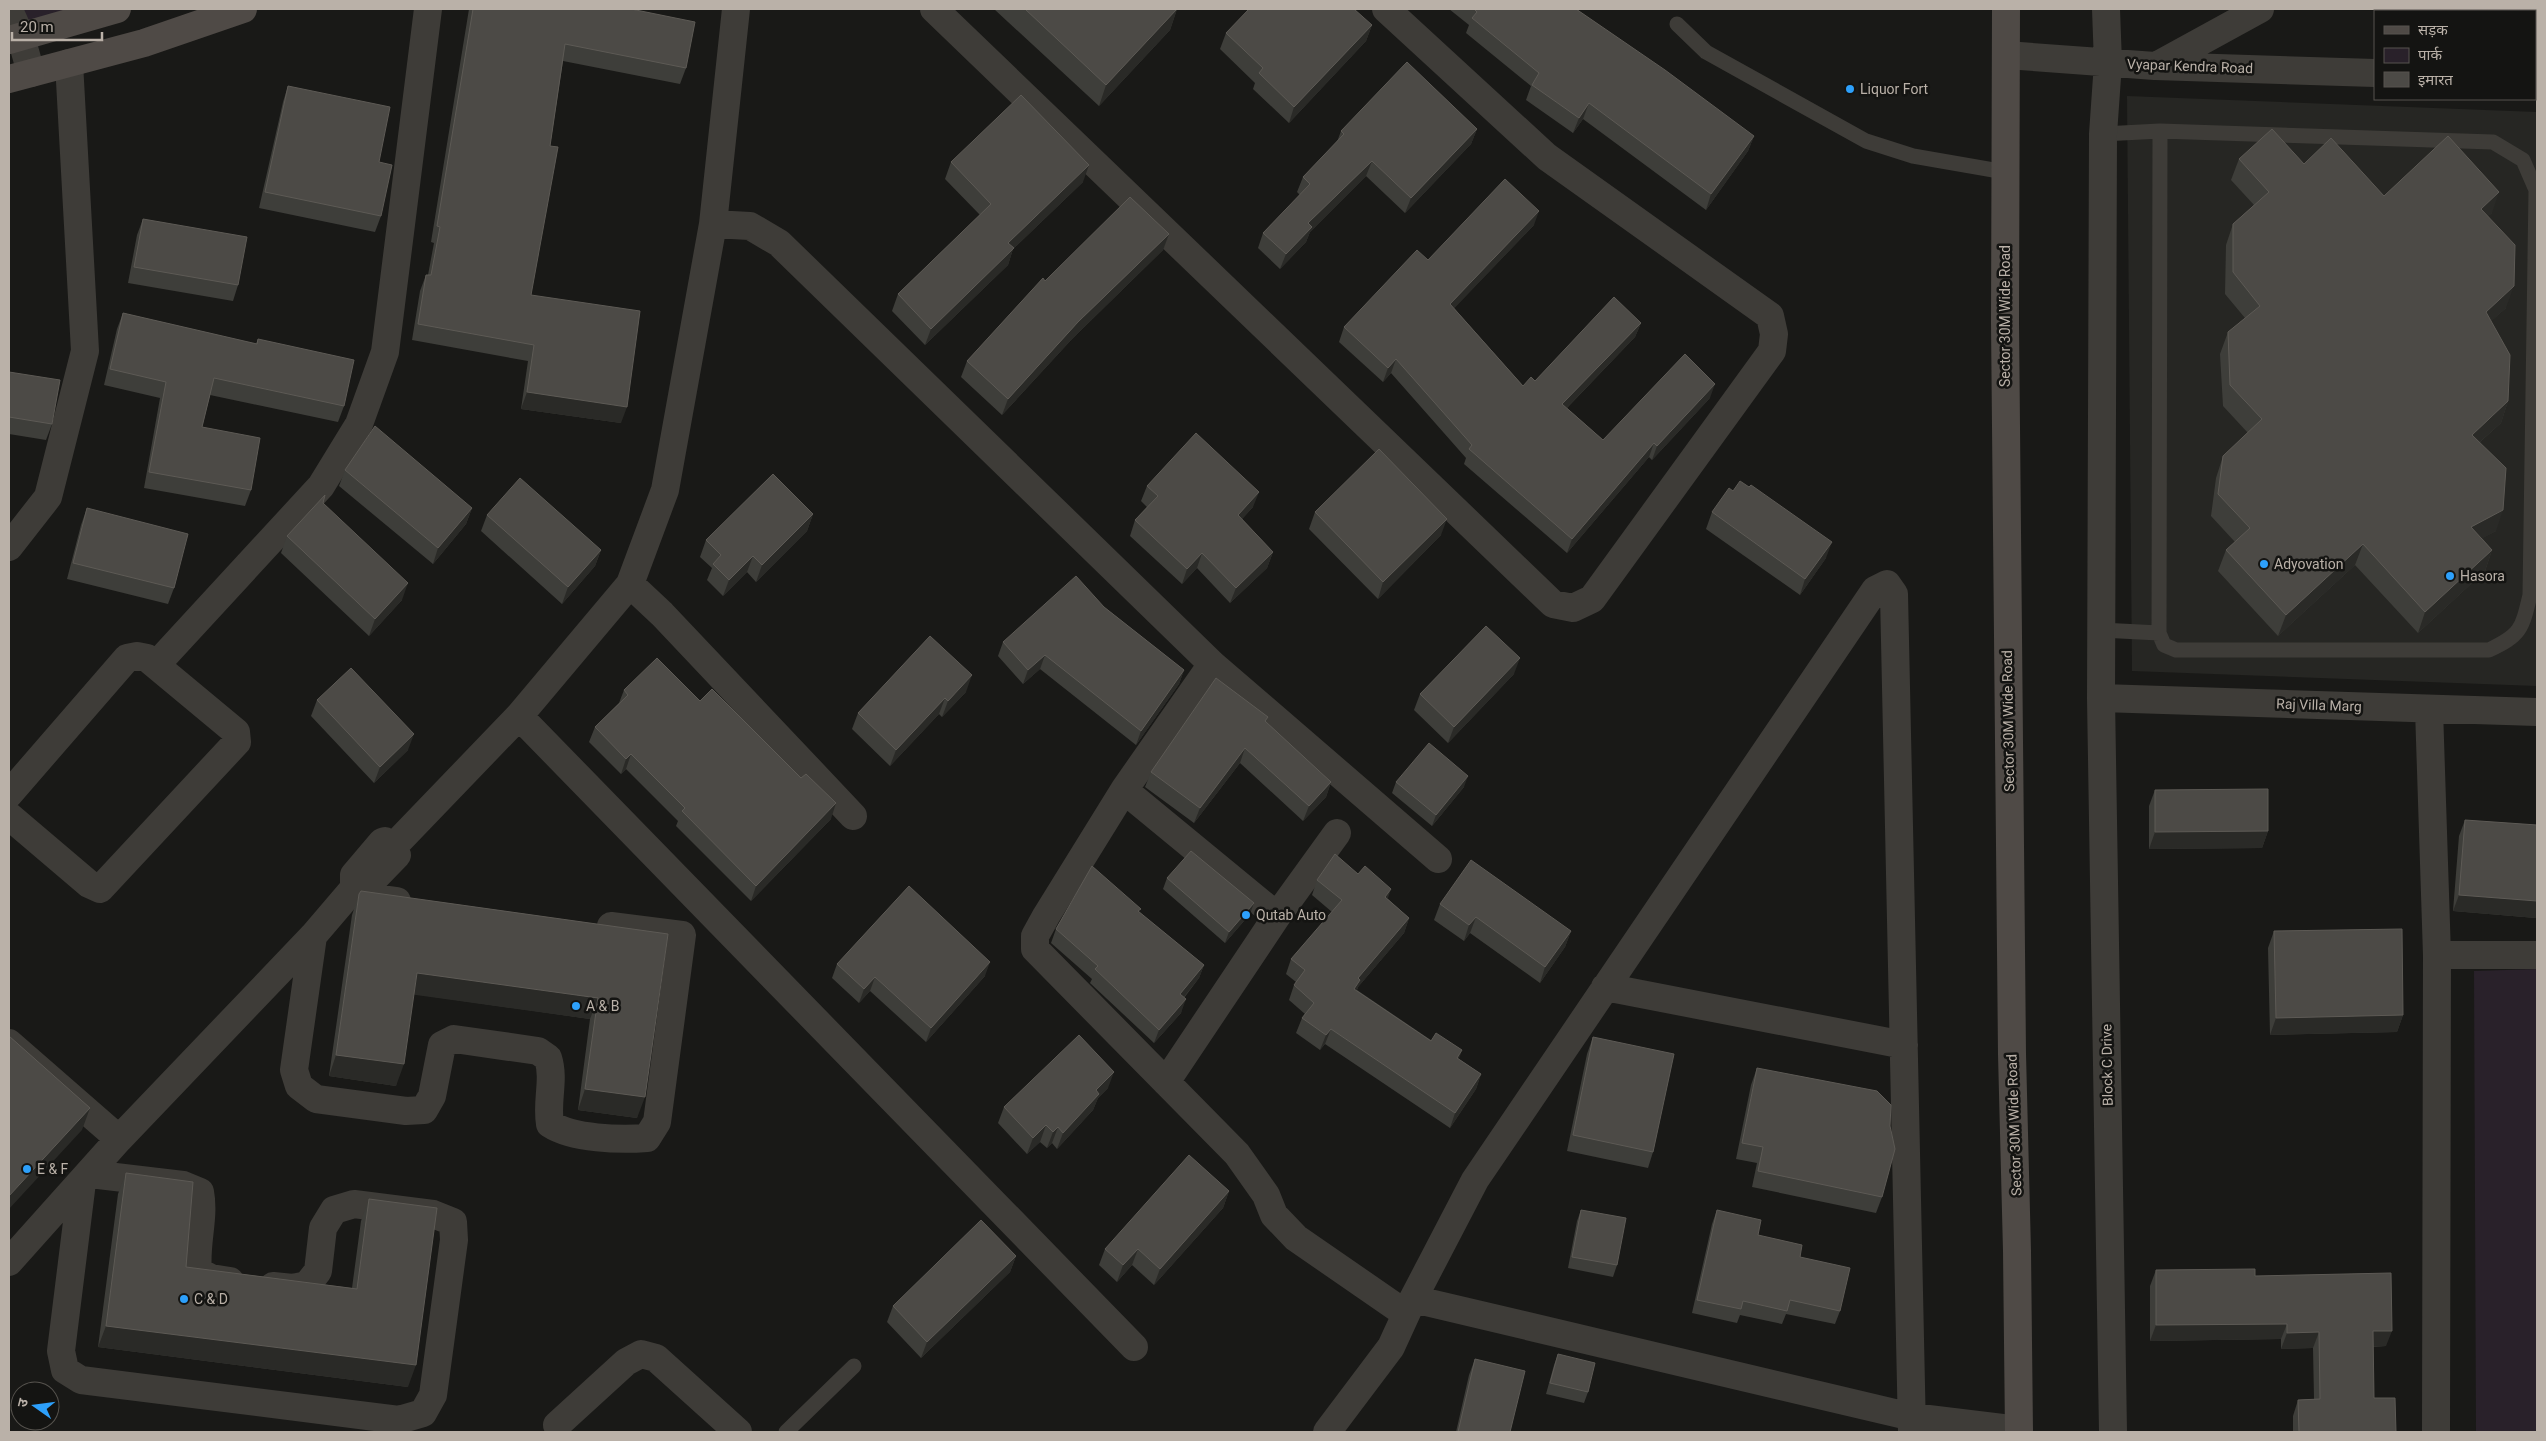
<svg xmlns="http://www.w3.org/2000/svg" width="2546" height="1441" font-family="Roboto,'Noto Sans Devanagari',sans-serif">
	<rect width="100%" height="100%" fill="#191917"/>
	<path fill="#262623" d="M2127,96L2537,112V686L2132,671Z"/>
	<path fill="#29212a" d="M12,9H94L21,37Z
		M2537,969V1432H2476L2474,971Z"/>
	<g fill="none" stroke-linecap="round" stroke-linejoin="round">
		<path stroke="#3e3c38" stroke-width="15" d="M1677,24L1706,52L1866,141L1913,156L2005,172
			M2160,131L2493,142L2523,160L2536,190L2530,595C2522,629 2521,635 2489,650H2176L2164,645L2159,633Z
			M2103,134L2160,131
			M2101,630L2159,633
			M786,1432L854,1366"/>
		<path stroke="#3e3c38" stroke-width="28" d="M934,9L1553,604L1573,608L1592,599L1772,351L1774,334L1770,316L1547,157L1386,9
			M2106,9L2108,63L2103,134L2101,698L2113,1432
			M9,10L21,37L31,73
			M2006,55L2155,66L2375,73
			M2156,66L2260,9
			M2535,78H2537
			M713,224L750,226L779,243L1212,664L1438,859
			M9,547L48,497L85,351L69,63
			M630,584L662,614L853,816
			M1212,664L1124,790L1277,916
			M156,665L321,486L359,424L385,352L428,9
			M2101,698L2537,712
			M2429,709L2437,955L2436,1432
			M519,716L1134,1347
			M1124,790L1046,916L1035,936V949L1237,1154L1266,1195L1274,1215L1296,1238L1406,1314
			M9,794L127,658L137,656L147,658L236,732L237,742L100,889L89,884L9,816
			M393,847L519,716L630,584L665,490L713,224L736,9
			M354,888L368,897L397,901
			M313,936L294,1070L299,1086L316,1099L406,1111L424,1110L432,1096L442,1045L454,1039L538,1051L548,1058C555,1080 546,1101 550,1124C573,1139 620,1140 647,1138L657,1122L682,935L611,926
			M2437,955H2537
			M1605,987L1904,1045
			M9,1043L119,1139
			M1166,1082L1277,916L1337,833
			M90,1174L183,1185L200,1192C205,1218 195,1244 198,1271L211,1278L230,1281
			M82,1182L61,1351L65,1370L81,1380L399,1420L423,1413L433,1395L454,1240L453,1222L433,1214L354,1204L334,1210L323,1228L318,1271L307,1285L293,1288L273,1286
			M9,1262L119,1139L313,936L354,888L367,886L397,855L393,847L385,841L382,842L354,875V888
			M1413,1299L1912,1417L2019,1430
			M557,1425L626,1362L641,1354L656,1358L738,1432
			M1327,1432L1391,1347L1413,1299L1475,1180L1875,590L1887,584L1894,594L1912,1432"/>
		<path stroke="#4f4a46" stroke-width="28" d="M2006,9L2005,322L2012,1054L2017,1251L2019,1432
			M9,40L117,9
			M9,79L144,43L243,9"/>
	</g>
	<path fill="#3e3e3a" d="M469,9H631L686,68L680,84L563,61L550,146L531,295L621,423L521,409L528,361L412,340L420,291L426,275H428L434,243L431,242Z
		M994,9H1177L1170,30L1099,106Z
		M1449,9H1576L1754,136L1748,151L1706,210L1583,119L1573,133L1526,100L1531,86L1466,33L1469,25Z
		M1372,25L1366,41L1289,123L1253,89L1255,83L1220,49L1226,33Z
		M288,86L379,162L381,216L375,232L259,208L283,102Z
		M1477,129L1471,144L1405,213L1366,176L1310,232L1306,242L1280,269L1258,248L1263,233L1300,195L1297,192L1303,177L1337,142L1341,131Z
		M2239,159L2304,164L2384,196L2492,213L2488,216L2506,308L2491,321L2508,401L2501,423L2480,442L2496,531L2482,538L2492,550L2485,571L2418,633L2355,565L2278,636L2218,571L2226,550L2235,542L2211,516L2216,478L2223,456L2248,433L2223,406L2220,354L2228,332L2245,318L2225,294L2226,245L2233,224L2254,205L2231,180Z
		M951,162L1083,182L1013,249L1008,265L925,345L892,311L898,294L980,215L945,179Z
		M143,219L238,285L233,301L128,283L137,235Z
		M1534,225L1454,308L1523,386L1535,381L1641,323L1635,337L1567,408L1603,440L1710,398L1652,460L1649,457L1567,553L1464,464L1466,458L1391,373L1383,382L1339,342L1344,327L1428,260Z
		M1169,234L1163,250L1072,339L1002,415L961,377L967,361L1045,281Z
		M123,313L256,344L258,339L344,406L338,422L210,395L202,427L251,490L245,506L144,488L160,398L104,385L117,329Z
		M9,372L52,424L46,440L9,434Z
		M345,470L472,508L466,524L433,564L339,486Z
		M1147,486L1253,507L1242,519L1273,552L1267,568L1230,603L1197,568L1182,584L1130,536L1135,520L1147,507L1141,501Z
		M1733,491L1826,558L1800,595L1706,529L1712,512Z
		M323,503L402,600L369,636L281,553L287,536Z
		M87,508L174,588L168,604L67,579L81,525Z
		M1315,512L1441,535L1378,599L1309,529Z
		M813,514L807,531L756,582L747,572L723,596L707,580L712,568L700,557L706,540Z
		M487,515L601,550L595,566L562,604L481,531Z
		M1104,607L1184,670L1179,684L1136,745L1040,669L1023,684L998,656L1003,642Z
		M1514,674L1448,743L1414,710L1420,694Z
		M624,690L700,701L831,819L751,901L676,826L678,821L626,769L621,774L589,742L595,727L619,703Z
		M966,692L942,717L939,714L890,766L852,729L858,713Z
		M317,700L408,750L374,783L311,716Z
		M1268,717L1266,722L1331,782L1326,797L1303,821L1240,763L1194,823L1145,787L1151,772Z
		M1396,782L1464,787L1432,826L1392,793Z
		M2155,790L2268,831L2262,848L2149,849V806Z
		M2465,820L2536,918L2453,911L2459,836Z
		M1167,878L1250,914L1225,943L1163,889Z
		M1317,880L1388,899L1409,918L1404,933L1358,987L1357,990L1481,1074L1476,1089L1450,1128L1325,1044L1320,1050L1296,1033L1302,1018L1305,1014L1289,1000L1294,985L1296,982L1286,974L1291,959L1332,912L1312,895Z
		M359,894L668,934L637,1118L578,1110L590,1019L414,994L396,1086L329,1076L352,915Z
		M1440,904L1571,931L1565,947L1540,983L1470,933L1464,941L1434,920Z
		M1139,912L1204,965L1199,978L1184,998L1181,1013L1154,1043L1090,983L1092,979L1051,943L1056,929Z
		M2274,931L2403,1015L2397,1032L2270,1035L2268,948Z
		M837,964L985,976L926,1042L870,991L859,1003L832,978Z
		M1593,1037L1653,1152L1648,1168L1567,1151L1587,1054Z
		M1757,1068L1890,1126L1882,1197L1876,1213L1752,1187L1757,1163L1736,1159L1751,1085Z
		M1108,1088L1098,1098L1093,1110L1057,1149L1052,1143L1047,1148L1040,1142L1027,1154L998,1123L1004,1107Z
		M126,1173L186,1267L352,1288L361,1221L369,1199L408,1387L98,1347L118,1194Z
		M1229,1191L1223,1208L1154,1285L1132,1265L1117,1282L1099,1265L1105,1249Z
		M1581,1210L1617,1265L1613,1277L1568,1268L1577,1221Z
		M1717,1210L1758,1235L1800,1257L1840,1311L1835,1324L1786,1314L1782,1324L1740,1315L1737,1323L1692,1313L1712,1224Z
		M1016,1256L1010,1272L921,1358L887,1322L893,1306Z
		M2156,1270L2255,1276L2386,1346L2373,1347L2374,1398L2396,1432H2293V1416L2298,1400L2314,1399L2313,1348L2281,1349V1339L2150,1341V1286Z
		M1558,1354L1588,1392L1584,1403L1546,1394L1554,1365Z
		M1475,1359L1510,1432H1456L1469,1375Z"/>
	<path fill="#2a2a27" d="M1177,9L1170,30L1099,106L1106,85Z
		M1372,25L1366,41L1289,123L1294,107Z
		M1589,103L1583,119L1573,133L1579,118Z
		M1477,129L1471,144L1405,213L1411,198Z
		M1754,136L1748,151L1706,210L1711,194Z
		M1372,161L1366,176L1310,232L1306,242L1280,269L1286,254L1308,223Z
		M1089,165L1083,182L1013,249L1008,265L925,345L931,329L1008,243Z
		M2499,192L2492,213L2473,230L2481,209Z
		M1539,211L1534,225L1445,318L1450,304Z
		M1169,234L1163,250L1072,339L1002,415L1008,399L1078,322Z
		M2514,286L2506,308L2478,333L2486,312Z
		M1641,323L1635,337L1557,418L1562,404Z
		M1396,359L1391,373L1383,382L1388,368Z
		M1715,384L1710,398L1652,460L1657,446Z
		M527,392L627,407L621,423L521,409Z
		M2508,401L2501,423L2464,456L2472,435Z
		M1654,443L1649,457L1567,553L1572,539Z
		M1259,492L1253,507L1232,530L1238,515Z
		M472,508L466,524L433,564L438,548Z
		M2503,510L2496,531L2464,548L2471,527Z
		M813,514L807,531L756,582L762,565Z
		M1447,519L1441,535L1378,599L1383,582Z
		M1832,542L1826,558L1800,595L1805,579Z
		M2363,544L2355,565L2278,636L2286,615Z
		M601,550L595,566L562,604L568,587Z
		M2492,550L2485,571L2418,633L2425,612Z
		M1273,552L1267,568L1230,603L1236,588Z
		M1202,553L1197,568L1182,584L1187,569Z
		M753,556L747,572L723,596L729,580Z
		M408,583L402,600L369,636L375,619Z
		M1045,655L1040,669L1023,684L1028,670Z
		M1520,658L1514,674L1448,743L1454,727Z
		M1184,670L1179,684L1136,745L1141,731Z
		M972,675L966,692L942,717L948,701Z
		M945,698L939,714L890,766L896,750Z
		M414,734L408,750L374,783L380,767Z
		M1245,748L1240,763L1194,823L1200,808Z
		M631,754L626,769L621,774L626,759Z
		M1468,776L1464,787L1432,826L1436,815Z
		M1331,782L1326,797L1303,821L1309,806Z
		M836,803L831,819L751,901L756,886Z
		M2268,831L2262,848L2149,849L2155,832Z
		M1391,889L1386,904L1385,897Z
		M2459,895L2537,901V915L2536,918L2453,911Z
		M1254,903L1250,914L1225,943L1229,932Z
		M1476,917L1470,933L1464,941L1469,925Z
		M1409,918L1404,933L1358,987L1355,995L1348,1004L1358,978Z
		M1571,931L1565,947L1540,983L1545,967Z
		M990,962L985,976L926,1042L931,1028Z
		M1204,965L1199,978L1175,1008L1180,994Z
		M417,973L598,998L590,1019L409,994Z
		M875,977L870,991L859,1003L864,989Z
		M1186,999L1181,1013L1154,1043L1159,1030Z
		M2403,1015L2397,1032L2270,1035L2276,1018Z
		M1331,1029L1325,1044L1320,1050L1326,1035Z
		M1462,1050L1457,1065V1058Z
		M336,1055L404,1064L396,1086L329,1076Z
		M1114,1072L1108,1088L1098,1098L1093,1110L1057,1149L1063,1133L1096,1090Z
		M1481,1074L1476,1089L1450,1128L1455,1113Z
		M585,1089L645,1097L637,1118L578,1110Z
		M90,1108L82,1130L9,1209V1196Z
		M1046,1125L1040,1142L1027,1154L1033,1138Z
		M1058,1127L1052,1143L1047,1148L1053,1132Z
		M1229,1191L1223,1208L1154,1285L1160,1269Z
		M1138,1249L1132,1265L1117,1282L1123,1265Z
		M1016,1256L1010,1272L921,1358L927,1342Z
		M2287,1324L2281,1339L2150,1341L2156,1325Z
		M106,1326L416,1365L408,1387L98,1347Z
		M2373,1331H2392L2386,1346L2367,1347Z
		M2319,1332L2313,1348L2281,1349L2287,1333Z"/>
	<path fill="#4c4a46" stroke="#5d5a55" d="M473,9H631L695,22L686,68L565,44L550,146L558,147L531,295L640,311L627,407L527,392L534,345L418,324L426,275H431L440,227L437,226Z
		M1025,9H1177L1106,85Z
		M1249,9H1354L1372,25L1294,107L1259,73L1263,68L1226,33Z
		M1474,9H1576L1665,70L1754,136L1711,194L1589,103L1579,118L1532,85L1539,73L1472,18L1477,12Z
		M2426,9H2498L2497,11H2426Z
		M1407,62L1477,129L1411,198L1372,161L1308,223L1312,227L1286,254L1263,233L1310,184L1303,177L1344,134L1341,131Z
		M288,86L390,107L379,162L392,165L381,216L265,192Z
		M1021,95L1089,165L1008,243L1014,248L931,329L898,294L991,204L951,162Z
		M2272,129L2304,164L2331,138L2384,196L2448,136L2499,192L2481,209L2515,245L2514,286L2486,312L2510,355L2508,401L2472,435L2506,468L2503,510L2471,527L2492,550L2425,612L2363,544L2286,615L2226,550L2250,528L2218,494L2223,456L2262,419L2230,385L2228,332L2260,306L2233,272V224L2269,192L2239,159Z
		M1505,179L1539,211L1450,304L1523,386L1531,377L1535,381L1614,297L1641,323L1562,404L1603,440L1685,354L1715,384L1657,446L1654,443L1572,539L1469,449L1472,445L1396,359L1388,368L1344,327L1417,250L1428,260Z
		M1130,197L1169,234L1078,322L1008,399L967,361L1043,278L1045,281Z
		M143,219L247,237L238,285L134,267Z
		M123,313L257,344L258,339L354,360L344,406L214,378L202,427L260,438L251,490L149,472L166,382L110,369Z
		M9,372L60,380L52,424L9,417Z
		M375,426L472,508L438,548L345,470Z
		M1196,433L1259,492L1238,515L1273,552L1236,588L1202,553L1187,569L1135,520L1158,496L1147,486Z
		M1379,449L1447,519L1383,582L1315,512Z
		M773,474L813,514L762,565L753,556L729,580L713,564L721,555L706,540Z
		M520,478L601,550L568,587L487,515Z
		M1740,481L1749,487L1751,485L1832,542L1805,579L1712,512L1729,488L1733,491Z
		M325,495L323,503L408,583L375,619L287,536Z
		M87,508L188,534L174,588L73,563Z
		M1076,576L1104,607L1184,670L1141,731L1045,655L1028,670L1003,642Z
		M1486,626L1520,658L1454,727L1420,694Z
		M930,636L972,675L948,701L945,698L896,750L858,713Z
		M657,658L700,701L712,689L801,778L806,774L836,803L756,886L682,811L685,808L631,754L626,759L595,727L628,695L624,690Z
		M351,668L414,734L380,767L317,700Z
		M1216,678L1268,717L1265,721L1331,782L1309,806L1245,748L1200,808L1151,772Z
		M1429,743L1468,776L1436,815L1396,782Z
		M2268,789V831L2155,832V790Z
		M2465,820L2537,825V901L2459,895Z
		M1191,851L1254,903L1229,932L1167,878Z
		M1335,854L1358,874L1365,866L1391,889L1385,897L1409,918L1358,978L1360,980L1354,989L1431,1041L1436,1033L1462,1050L1457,1058L1481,1074L1455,1113L1331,1029L1326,1035L1302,1018L1314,1003L1294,985L1305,970L1291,959L1342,900L1317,880Z
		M1471,860L1571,931L1545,967L1476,917L1469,925L1440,904Z
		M1092,866L1141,909L1138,911L1204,965L1180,994L1186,999L1159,1030L1095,969L1098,966L1056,929Z
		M909,886L990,962L931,1028L875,977L864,989L837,964Z
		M361,891L668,934L645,1097L585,1089L598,998L417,973L404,1064L336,1055L359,894Z
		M2402,929L2403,1015L2276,1018L2274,931Z
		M1079,1035L1114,1072L1096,1090L1099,1094L1063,1133L1058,1127L1053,1132L1046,1125L1033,1138L1004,1107Z
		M9,1036L90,1108L9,1196Z
		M1593,1037L1674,1054L1653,1152L1573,1135Z
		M1757,1068L1877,1091L1891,1105L1890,1126L1895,1149L1882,1197L1758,1171L1763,1147L1742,1143Z
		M1189,1155L1229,1191L1160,1269L1138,1249L1123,1265L1105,1249Z
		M126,1173L193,1182L186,1267L357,1289L369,1199L437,1208L416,1365L106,1326Z
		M1581,1210L1626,1218L1617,1265L1572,1257Z
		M1717,1210L1761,1220L1758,1235L1802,1245L1800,1257L1850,1268L1840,1311L1790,1300L1787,1311L1743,1301L1741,1309L1697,1300Z
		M981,1220L1016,1256L927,1342L893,1306Z
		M2255,1269V1276L2391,1273L2392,1331H2373L2374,1398H2395L2396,1432H2299L2298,1400L2320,1399L2319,1332L2287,1333V1324L2156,1325V1270Z
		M1558,1354L1595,1363L1588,1392L1550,1383Z
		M1475,1359L1525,1371L1510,1432H1458Z"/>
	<g fill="#2da0fb" stroke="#141412" stroke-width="2">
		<circle cx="1850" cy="89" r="5"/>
		<circle cx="2264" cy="564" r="5"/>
		<circle cx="2450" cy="576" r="5"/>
		<circle cx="1246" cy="915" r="5"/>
		<circle cx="576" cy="1006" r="5"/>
		<circle cx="27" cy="1169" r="5"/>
		<circle cx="184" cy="1299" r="5"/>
	</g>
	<g text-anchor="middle" stroke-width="5" stroke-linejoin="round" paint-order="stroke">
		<g font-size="14" fill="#bab1a8" stroke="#141412">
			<text transform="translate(2190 66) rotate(2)" y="5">Vyapar Kendra Road</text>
			<text transform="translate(2005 316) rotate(-90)" y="5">Sector 30M Wide Road</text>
			<text transform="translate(2319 705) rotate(2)" y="5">Raj Villa Marg</text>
			<text transform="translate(2008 721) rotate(-91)" y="5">Sector 30M Wide Road</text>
			<text transform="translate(2107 1065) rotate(-91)" y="5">Block C Drive</text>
			<text transform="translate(2014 1125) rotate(-92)" y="5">Sector 30M Wide Road</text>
		</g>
		<g font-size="14" fill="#bab1a8" stroke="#141412" text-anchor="start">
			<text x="1860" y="94">Liquor Fort</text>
			<text x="2274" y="569">Adyovation</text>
			<text x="2460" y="581">Hasora</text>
			<text x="1256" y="920">Qutab Auto</text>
			<text x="586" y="1011">A &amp; B</text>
			<text x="37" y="1174">E &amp; F</text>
			<text x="194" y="1304">C &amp; D</text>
		</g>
	</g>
	<rect width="2546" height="1441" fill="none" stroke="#bab1a8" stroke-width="20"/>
	<rect x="2374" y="10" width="162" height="90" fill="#141412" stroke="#56534e"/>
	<rect x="2384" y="26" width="25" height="8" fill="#4f4a46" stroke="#56534e"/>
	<text x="2418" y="35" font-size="15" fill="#bab1a8">सड़क</text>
	<rect x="2384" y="48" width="25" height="15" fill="#29212a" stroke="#56534e"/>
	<text x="2418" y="60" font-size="15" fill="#bab1a8">पार्क</text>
	<rect x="2384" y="72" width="25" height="15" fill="#4c4a46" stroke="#56534e"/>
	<text x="2418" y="85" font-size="15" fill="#bab1a8">इमारत</text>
	<g transform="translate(35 1406) rotate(284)"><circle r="24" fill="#141412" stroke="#56534e"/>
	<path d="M0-4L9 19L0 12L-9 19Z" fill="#2da0fb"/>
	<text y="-8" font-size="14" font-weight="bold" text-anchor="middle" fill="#bab1a8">उ</text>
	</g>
	<path d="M12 32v8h90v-8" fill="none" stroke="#bab1a8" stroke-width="2.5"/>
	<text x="20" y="32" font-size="15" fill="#bab1a8" stroke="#141412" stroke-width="4" paint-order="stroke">20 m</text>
</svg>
